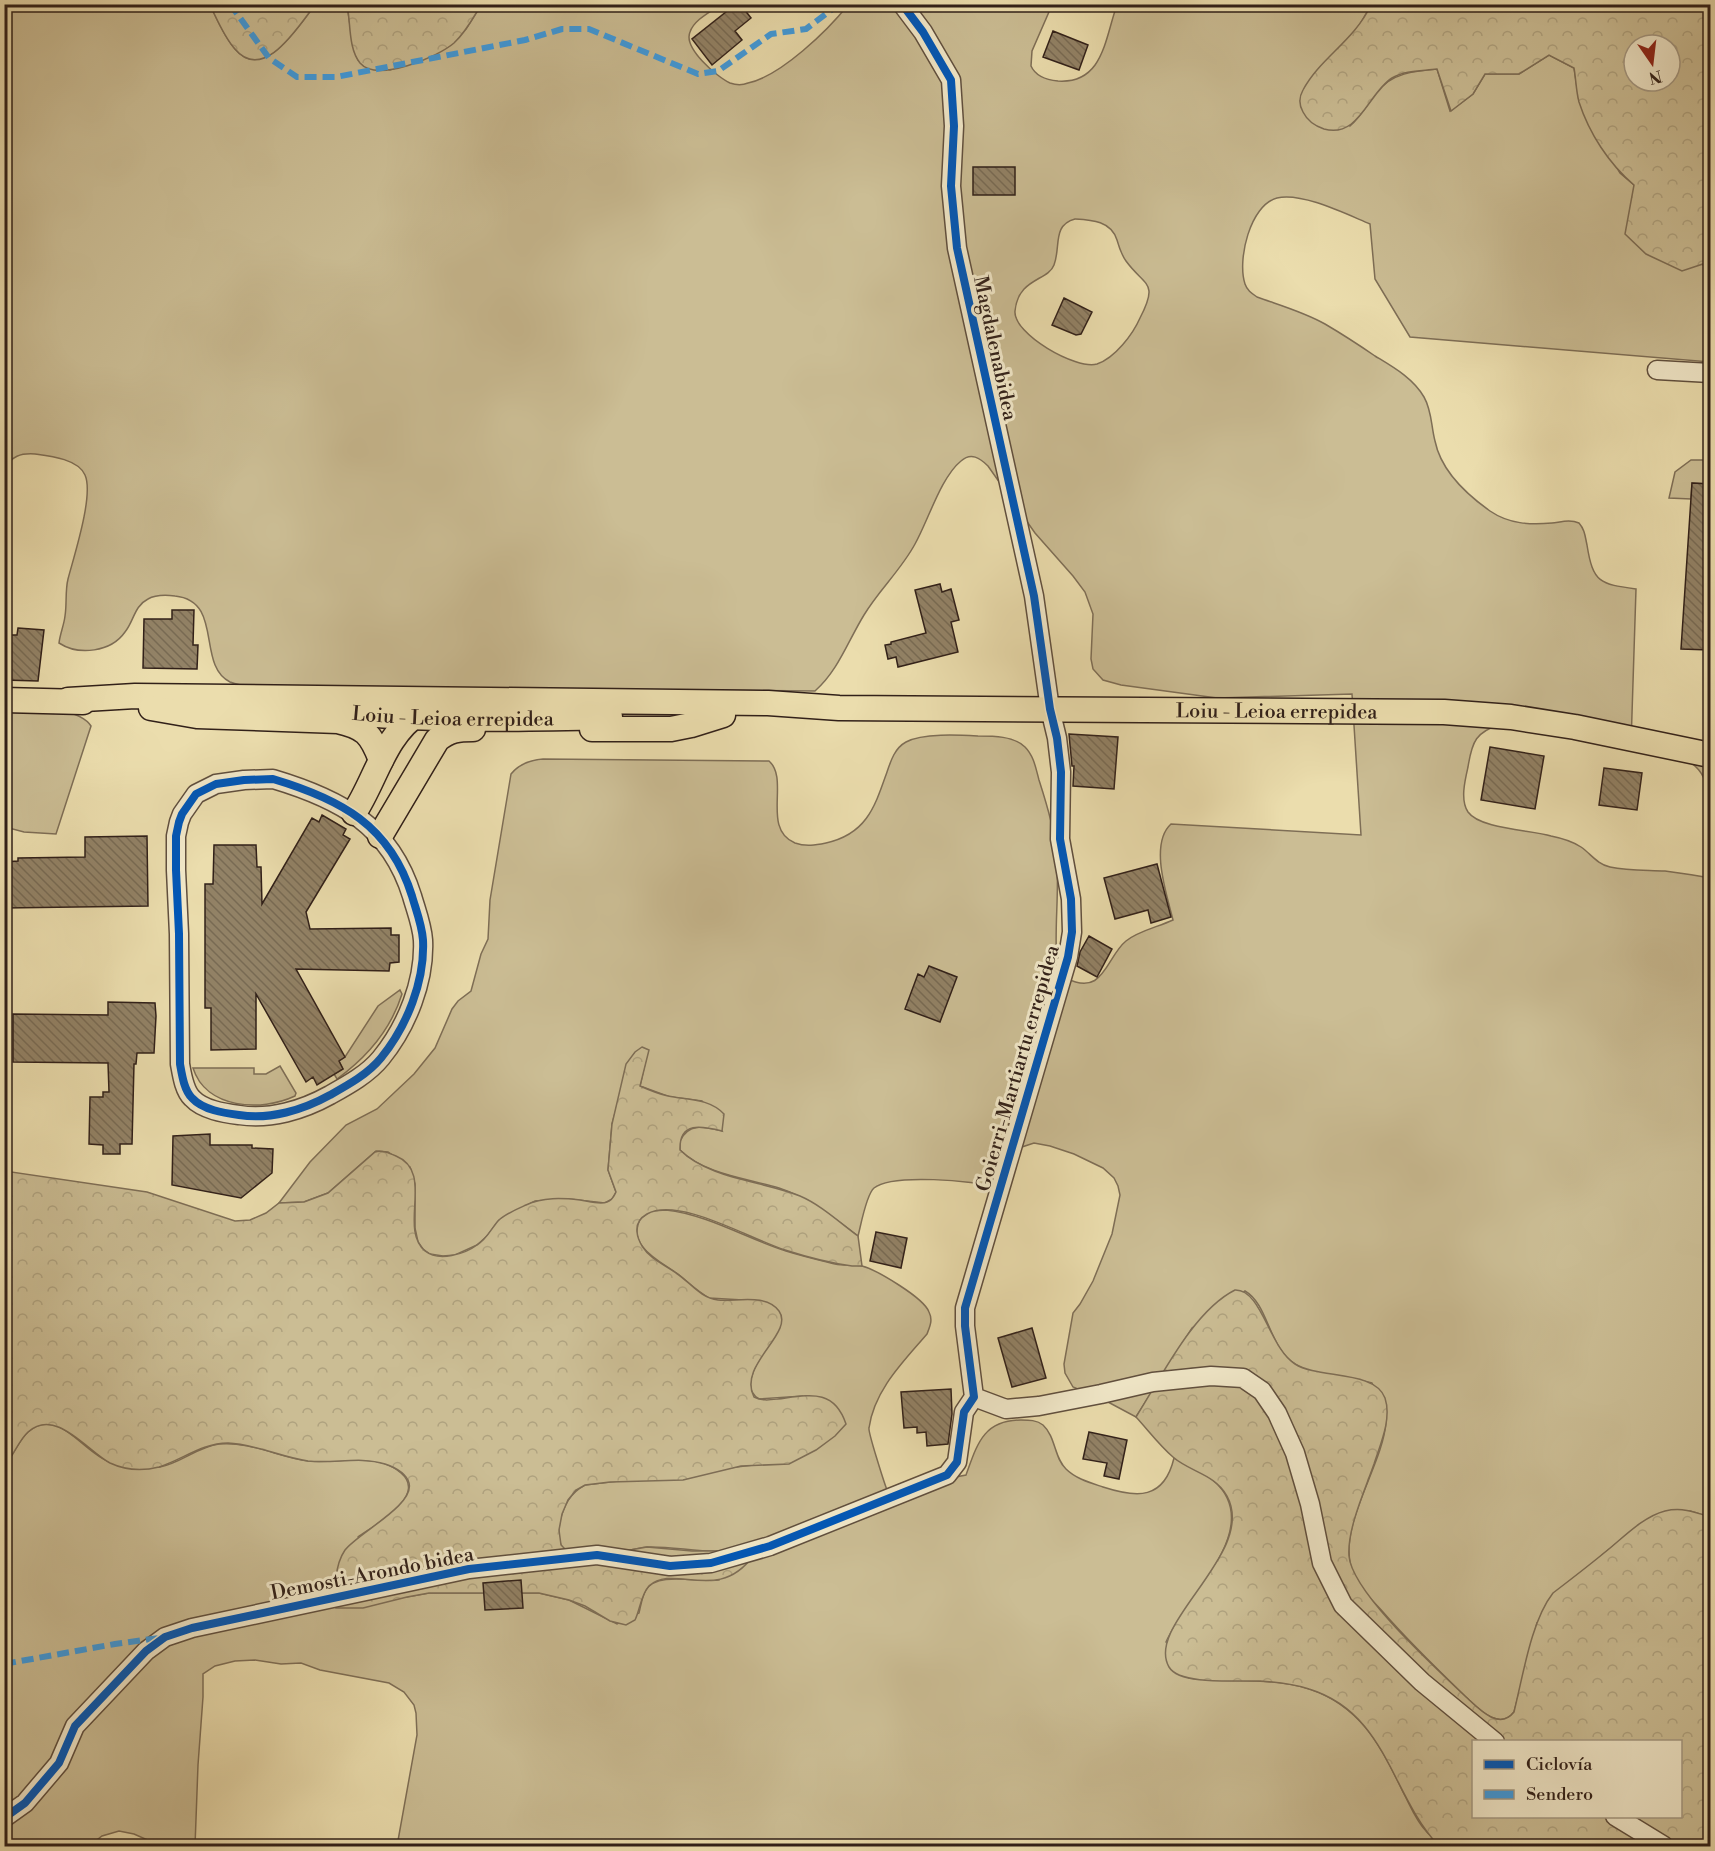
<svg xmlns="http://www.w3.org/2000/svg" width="1715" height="1851" font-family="'Libre Bodoni',serif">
	<defs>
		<pattern id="forest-crowns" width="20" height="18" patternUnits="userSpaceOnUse" patternTransform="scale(1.5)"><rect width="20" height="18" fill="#cbbd94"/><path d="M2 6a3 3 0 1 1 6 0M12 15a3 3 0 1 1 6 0" fill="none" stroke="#afa27f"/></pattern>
		<pattern id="building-back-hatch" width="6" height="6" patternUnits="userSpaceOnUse" patternTransform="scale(1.5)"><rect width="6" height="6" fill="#928266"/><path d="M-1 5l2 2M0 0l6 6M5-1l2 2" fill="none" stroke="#786a53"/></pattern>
	</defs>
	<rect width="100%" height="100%" fill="#ebddad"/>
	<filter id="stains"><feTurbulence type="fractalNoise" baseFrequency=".00333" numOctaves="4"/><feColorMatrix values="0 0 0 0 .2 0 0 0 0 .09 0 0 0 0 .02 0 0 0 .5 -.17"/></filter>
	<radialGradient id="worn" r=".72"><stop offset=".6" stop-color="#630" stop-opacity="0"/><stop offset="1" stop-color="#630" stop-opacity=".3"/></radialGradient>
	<path fill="#cbbd94" stroke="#7e6e56" stroke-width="1.5" fill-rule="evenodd" d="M5,5H210C217,19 224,37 235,49C264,83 299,25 315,5H347L353,46L358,60L390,70L436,54L466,29L481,5H720C710,12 694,20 690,32C683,48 717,77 730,83C736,85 743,85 748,83C781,76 828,30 848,5H1052L1032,51L1031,66C1036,77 1047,80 1058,81C1104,84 1105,37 1117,5H1371L1356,31L1323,65L1350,126C1361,116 1367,104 1377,92C1392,73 1414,71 1437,69L1450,111L1473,94L1485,74H1519L1549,55L1574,68L1579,101L1620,173L1634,185L1710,273V362L1410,337L1375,279L1370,224C1346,214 1302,192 1277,198C1250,205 1237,260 1245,284C1247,290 1251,293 1257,297C1279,305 1304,312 1325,324C1342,334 1359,345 1375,356C1393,367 1413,378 1424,397C1432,411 1431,426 1435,441C1441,471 1466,494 1490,511C1509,524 1530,525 1552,523C1561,522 1570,519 1579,523C1585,530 1585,536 1587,545C1593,583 1600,584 1636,589L1631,745L1501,724C1476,732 1472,741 1468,767C1465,780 1460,800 1468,812C1480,829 1531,830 1551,836C1561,838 1572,841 1581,847C1591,854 1597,864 1610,867C1628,871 1647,870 1665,871C1680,873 1695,875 1710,878V1517L1690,1511L1664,1512L1634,1529L1602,1555L1537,1623L1514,1712C1499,1731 1479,1709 1466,1697C1437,1669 1409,1642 1383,1612C1371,1599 1356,1585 1351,1567C1339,1523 1383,1465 1386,1422C1386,1413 1376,1393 1372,1383C1348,1376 1316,1378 1295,1364C1268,1347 1269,1305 1245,1291L1192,1328L1136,1417L1108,1402L1073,1387L1065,1373L1064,1364L1073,1313L1080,1304L1093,1281L1112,1234L1120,1195L1118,1186L1114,1178L1103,1168L1074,1154L1050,1146L1034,1143L1022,1147L1017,1153L997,1187C974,1181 892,1173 874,1188C866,1195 861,1225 858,1236C833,1217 809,1198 779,1188C746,1178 706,1175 680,1150V1141C689,1122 705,1127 722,1131L702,1101L670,1097L640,1086L648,1050L620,1095L612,1124L608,1170L616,1192L612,1199L605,1203L569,1199L535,1201L499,1220L487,1236L477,1245L455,1255L443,1256L430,1254L423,1249L418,1242L415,1228V1184L410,1167L388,1152L376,1151L328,1193L304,1202L279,1203L310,1162L346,1125L377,1109L414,1074L435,1048L452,1009L458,1001L471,991L481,954L488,939L490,900L511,774C519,764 531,760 543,759L769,761C790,779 761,829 795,843C806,847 816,845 826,843C867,834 875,806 887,772C891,760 895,748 906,742C923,733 959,735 978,736C993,736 1014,736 1025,747C1034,756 1036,769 1039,780C1048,808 1056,835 1057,864C1059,898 1054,931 1057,964L1066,978C1104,998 1106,957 1126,941C1138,931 1158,927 1173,920C1167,895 1149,844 1171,824L1361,835L1352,694L1217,698L1121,685L1103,680L1093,669L1091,659L1093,614L1085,592L1073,576L1035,533L988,466C980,458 971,452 961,461C941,477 928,521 915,544C901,570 879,590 864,615C848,641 838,671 815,691L266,687C254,686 241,687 230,682C196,665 224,601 175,596C167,595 155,595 148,599C134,606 134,621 125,632C111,652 79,656 59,643C60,634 64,625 65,616C67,604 65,591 68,579C74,556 94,495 85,475C78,459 50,456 35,454C21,453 11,456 5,469ZM1075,219C1092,220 1111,221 1117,240C1119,247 1121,254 1126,261C1145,287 1159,281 1140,318C1133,334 1115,358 1097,364C1076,370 1013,334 1015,311C1018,278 1048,281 1054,265C1061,247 1052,225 1075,219Z
		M1691,460H1710V484L1692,483L1691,499L1669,498L1675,472Z
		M4,704C27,707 78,706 91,726L56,834L24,832L5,827Z
		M1687,760L1710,765V810C1707,788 1708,773 1687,760Z
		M400,990L402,994C391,1029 366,1058 337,1079L334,1074L343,1069L339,1061L345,1057L378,1006Z
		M280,1066L296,1093L295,1096C261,1112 206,1109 193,1068H254V1074H266Z
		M666,1210C709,1215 745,1238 786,1251C802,1256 819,1260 835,1264C844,1266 854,1264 862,1266C877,1270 924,1298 929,1312C933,1320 930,1326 927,1334C904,1361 874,1390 869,1428C868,1432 884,1482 887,1490L966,1475C977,1445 983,1420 1021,1420C1029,1420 1037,1420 1043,1425C1056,1437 1054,1458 1066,1469C1076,1479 1091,1483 1103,1487C1137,1498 1164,1500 1174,1458C1187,1465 1203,1471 1214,1481C1267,1528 1185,1597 1166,1642L1189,1678C1233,1684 1278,1675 1320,1693C1364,1712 1384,1751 1403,1792C1410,1805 1416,1821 1426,1831C1431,1838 1441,1842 1448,1846H397L417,1735L416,1713L414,1705L404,1692L389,1683L320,1670L301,1663L281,1664L255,1660L235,1661L215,1666L203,1674V1697L198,1765L195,1846H161L134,1834L119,1831L102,1836L89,1846H5L4,1465C14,1455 19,1440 28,1432C58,1405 84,1454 110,1462C117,1465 153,1468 160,1467C181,1463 197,1447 219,1444C249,1441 279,1457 308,1461C327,1463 345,1459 363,1460C376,1460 391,1464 401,1473C428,1496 375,1525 358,1537L407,1597L429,1593H539L569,1600L617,1624L639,1613C641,1605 642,1596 646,1590C657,1571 699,1583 719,1580L726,1551C699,1553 673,1546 647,1547C626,1549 589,1563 570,1554C557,1548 558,1533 560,1521C564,1505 570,1493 585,1485L753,1465L802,1396L759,1399C734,1385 771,1343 780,1327L760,1301L709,1298C698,1292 689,1283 679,1275C662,1262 626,1247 640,1219L651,1211Z"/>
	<path fill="url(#forest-crowns)" stroke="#7e6e56" stroke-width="1.5" fill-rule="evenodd" d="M210,5H315C299,25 264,84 235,49C224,37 217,19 210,5Z
		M347,5H481C473,18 466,32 454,43C438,57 377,83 360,63C348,48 351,23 347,5Z
		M1371,5H1710V273L1703,264L1682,271L1646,254L1625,234L1634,185C1609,164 1589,133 1579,102C1576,91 1576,79 1574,68L1549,55L1519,74H1485L1473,94L1451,111L1437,69C1422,71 1405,70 1392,78C1368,93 1359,139 1324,129C1315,126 1307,120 1303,112C1299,105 1299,97 1303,90C1320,58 1354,41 1371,5ZM1634,45H1670V81H1634Z
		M642,1047L649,1050L640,1086C649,1090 658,1094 668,1096C687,1100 709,1098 724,1114L722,1131C702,1126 679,1121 680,1150C709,1179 763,1181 800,1196C821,1205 839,1222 858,1236L862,1266H852C829,1263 807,1257 785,1250C752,1240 679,1196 647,1214C640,1218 636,1223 637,1232C638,1242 645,1252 653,1258C661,1264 669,1268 676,1273C690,1282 700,1298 718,1300C736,1302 766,1293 779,1311C795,1333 737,1365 754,1397C762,1401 769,1400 778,1399C809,1395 834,1388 846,1424L835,1436L816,1450L789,1464L741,1466L683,1480L610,1482L585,1485L576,1490L568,1500L562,1514L559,1530L561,1545L571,1555L596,1556L647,1547L692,1551H726L753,1556C718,1604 674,1563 649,1586C641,1594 640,1610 635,1620L626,1625L610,1621L585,1606L569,1600L539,1593H429L407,1597L363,1608H336C335,1589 334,1566 345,1550C358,1533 415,1505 409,1483C406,1473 394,1467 385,1464C360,1456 334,1464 308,1461C281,1457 255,1444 228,1443C202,1443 182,1460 159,1467C143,1471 125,1470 110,1463C87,1451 56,1407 28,1432C19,1440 14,1455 5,1465V1171L147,1192L235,1221L250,1220L266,1213L279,1203L304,1202L328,1193L375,1152C382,1150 389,1153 396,1156C435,1172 398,1228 425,1251C439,1262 465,1254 477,1245C487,1239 491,1229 498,1221C505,1214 517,1209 526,1205C543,1197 562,1198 580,1200C588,1201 600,1205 607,1202C613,1200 614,1196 616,1192L608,1170L612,1124L626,1064L635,1052Z
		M1235,1290C1262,1289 1269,1348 1295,1364C1318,1379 1375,1370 1385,1398C1392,1419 1380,1445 1374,1464C1365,1490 1347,1529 1349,1556C1352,1593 1438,1670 1466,1697C1479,1709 1499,1731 1514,1712C1523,1676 1531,1621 1553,1593C1570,1580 1587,1567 1604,1553C1622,1539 1642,1517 1665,1511C1682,1507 1695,1512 1710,1517V1846L1438,1845C1390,1793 1387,1713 1309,1689C1294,1684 1277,1682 1260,1681C1240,1680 1180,1686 1169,1667C1144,1624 1258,1553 1227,1496C1215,1474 1190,1472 1173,1457C1160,1446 1148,1430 1136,1417C1161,1378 1193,1311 1235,1290ZM1474,1742H1680V1816H1474Z"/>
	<path fill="url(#building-back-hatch)" stroke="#312019" stroke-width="1.5" d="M736,4H740L751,18L735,31L742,40L712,65L692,39Z
		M1053,31L1088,45L1079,70L1043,57Z
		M973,167H1015V195H973Z
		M1064,298L1092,312L1081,334L1076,335L1052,325Z
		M1692,483L1710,484V650L1681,649Z
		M940,584L942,592L951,589L959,620L951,622L958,652L898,667L896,657L888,659L885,645L891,644V642L926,633L915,590Z
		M172,610H194L193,645H198L197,669L143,668L144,619H172Z
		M18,628L44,630L38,681L4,680V635H17Z
		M1069,734L1118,737L1114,789L1073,786L1074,766H1072Z
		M1490,747L1544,756L1535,809L1481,800Z
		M1604,768L1642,773L1637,810L1599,805Z
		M322,815L346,829L343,835L350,839L306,912L310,929L391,928V935H399V962L390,963L389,971L296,969L345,1057L339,1061L343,1069L317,1085L313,1077L306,1082L256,994V1049L211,1050V1008H205V884H213L214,845H256L257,867H261L262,904L312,818L319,822Z
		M147,836L148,906L4,908V862L18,861V858L85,857V837Z
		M1157,864L1171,917L1151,923L1148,910L1115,919L1104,878Z
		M1089,936L1112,949L1097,977L1077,966L1080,952Z
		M929,966L957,977L940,1022L905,1009L918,974L924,977Z
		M108,1002L155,1003L156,1016L154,1053H137L136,1064H134L132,1144H120V1154H103V1145L89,1144L90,1097H103V1092H109L108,1063L13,1062V1014L108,1015Z
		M210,1134V1145H252V1148L273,1149L272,1173L241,1198L172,1185L173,1136Z
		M876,1232L907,1238L901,1268L870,1261Z
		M1032,1328L1046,1378L1012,1387L998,1338Z
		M951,1389L952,1414L948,1444L927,1446L926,1432L917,1433V1427L904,1428L901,1392Z
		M1089,1432L1127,1440L1119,1479L1104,1476L1107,1463L1083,1459Z
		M521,1580L523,1608L485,1610L483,1583Z"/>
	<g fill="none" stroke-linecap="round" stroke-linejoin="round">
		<g stroke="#604f3e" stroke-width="21">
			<path id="minor" d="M902,4L923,32L951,80L954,126L951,186L957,248L1034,596L1050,709L1057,738L1061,772L1060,839L1071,899L1072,932L1068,957L965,1308V1326L974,1397
				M1657,370L1710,373
				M273,779C340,799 390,825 412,896C416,910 422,925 423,940C425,981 407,1026 381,1058C368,1074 348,1085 330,1095C303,1110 270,1120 239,1115C224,1113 203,1110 192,1098C184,1090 182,1075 180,1064L179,934L176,870V836L179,822L182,814L196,794L216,784L244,780Z
				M974,1397L1006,1409L1039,1406L1101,1394L1153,1382L1211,1376L1243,1378L1262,1391L1277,1413L1295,1453L1310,1504L1322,1563L1343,1605L1422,1682L1495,1742
				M1615,1816L1664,1846
				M4,1818L25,1803L59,1763L75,1726L146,1651L165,1637L192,1628L469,1569L597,1555L670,1566L711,1563L770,1546L947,1475L957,1462L964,1412L974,1397"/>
		</g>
		<g stroke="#312019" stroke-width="27">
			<g id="major">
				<path d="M4,700L83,702"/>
				<path id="s1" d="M68,700L135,696L768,703L839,708L1444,712L1511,717L1575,727L1710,755"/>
				<path d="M151,708L197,716L338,721C365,727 371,734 381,760"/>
				<path id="s2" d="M354,713C440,721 525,719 610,717"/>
				<path d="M592,729H671L691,725L723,715"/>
				<path d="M354,813C376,780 384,735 420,712"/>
				<path d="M380,836L437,740C449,730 458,729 473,729"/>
			</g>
		</g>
		<use href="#minor" stroke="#f2e9ca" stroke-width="18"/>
		<use href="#major" stroke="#ebddad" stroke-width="24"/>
		<path stroke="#3e9bdf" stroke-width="6" stroke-dasharray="12 6" stroke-linecap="butt" d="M230,4L269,58L297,77H336L525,40L562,29H589L698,74L718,71L771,34L806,29L839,4
			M4,1664L115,1644L159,1638"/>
		<g stroke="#f2e9ca" stroke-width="11">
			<path id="cycleway" d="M273,779C340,799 390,825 412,896C416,910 422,925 423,940C425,981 407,1026 381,1058C368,1074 348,1085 330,1095C303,1110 270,1120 239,1115C224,1113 203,1110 192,1098C184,1090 182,1075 180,1064L179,934L176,870V836L179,822L182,814L196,794L216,784L244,780Z
				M4,1818L25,1803L59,1763L75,1726L146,1651L165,1637L192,1628L469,1569L597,1555L670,1566L711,1563L770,1546L947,1475L957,1462L964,1412L974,1397L965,1326V1308L1068,957L1072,932L1071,899L1060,839L1061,772L1057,738L1050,709L1034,596L957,248L951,186L954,126L951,80L923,32L902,4"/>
		</g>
		<use href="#cycleway" stroke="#0057b8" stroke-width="8"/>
	</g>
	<g text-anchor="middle" stroke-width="6" stroke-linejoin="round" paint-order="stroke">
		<g font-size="20" fill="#312019" stroke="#f2e9ca">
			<text transform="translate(996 348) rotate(78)" y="7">Magdalenabidea</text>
			<text dy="7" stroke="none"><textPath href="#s1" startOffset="1209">Loiu - Leioa errepidea</textPath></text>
			<text dy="7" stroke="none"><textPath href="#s2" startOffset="99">Loiu - Leioa errepidea</textPath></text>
			<text transform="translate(1017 1068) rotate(-74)" y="7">Goierri-Martiartu errepidea</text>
			<text transform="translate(372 1573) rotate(-11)" y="7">Demosti-Arondo bidea</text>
		</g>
	</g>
	<rect width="1715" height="1851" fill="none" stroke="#ebddad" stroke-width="24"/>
	<rect x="6" y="6" width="1703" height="1839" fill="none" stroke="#312019" stroke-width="3"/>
	<rect x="12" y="12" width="1691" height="1827" fill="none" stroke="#312019" stroke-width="1.5"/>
	<rect x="1472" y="1740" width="210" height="78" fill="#f2e9ca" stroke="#a59983" stroke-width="1.5"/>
	<rect x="1484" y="1760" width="30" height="9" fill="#0057b8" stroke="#a59983" stroke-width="1.5"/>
	<text x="1526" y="1770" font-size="18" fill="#312019">Ciclovía</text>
	<rect x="1484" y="1790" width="30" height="9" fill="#3e9bdf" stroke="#a59983" stroke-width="1.5"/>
	<text x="1526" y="1800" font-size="18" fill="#312019">Sendero</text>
	<g transform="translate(1652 63) rotate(166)"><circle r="28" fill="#f2e9ca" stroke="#a59983" stroke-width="1.5"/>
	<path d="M0-4.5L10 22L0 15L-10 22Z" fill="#8f2418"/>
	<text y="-9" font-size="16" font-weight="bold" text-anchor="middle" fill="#312019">N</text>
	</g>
	<rect width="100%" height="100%" filter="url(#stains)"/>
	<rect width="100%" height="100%" fill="url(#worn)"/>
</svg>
